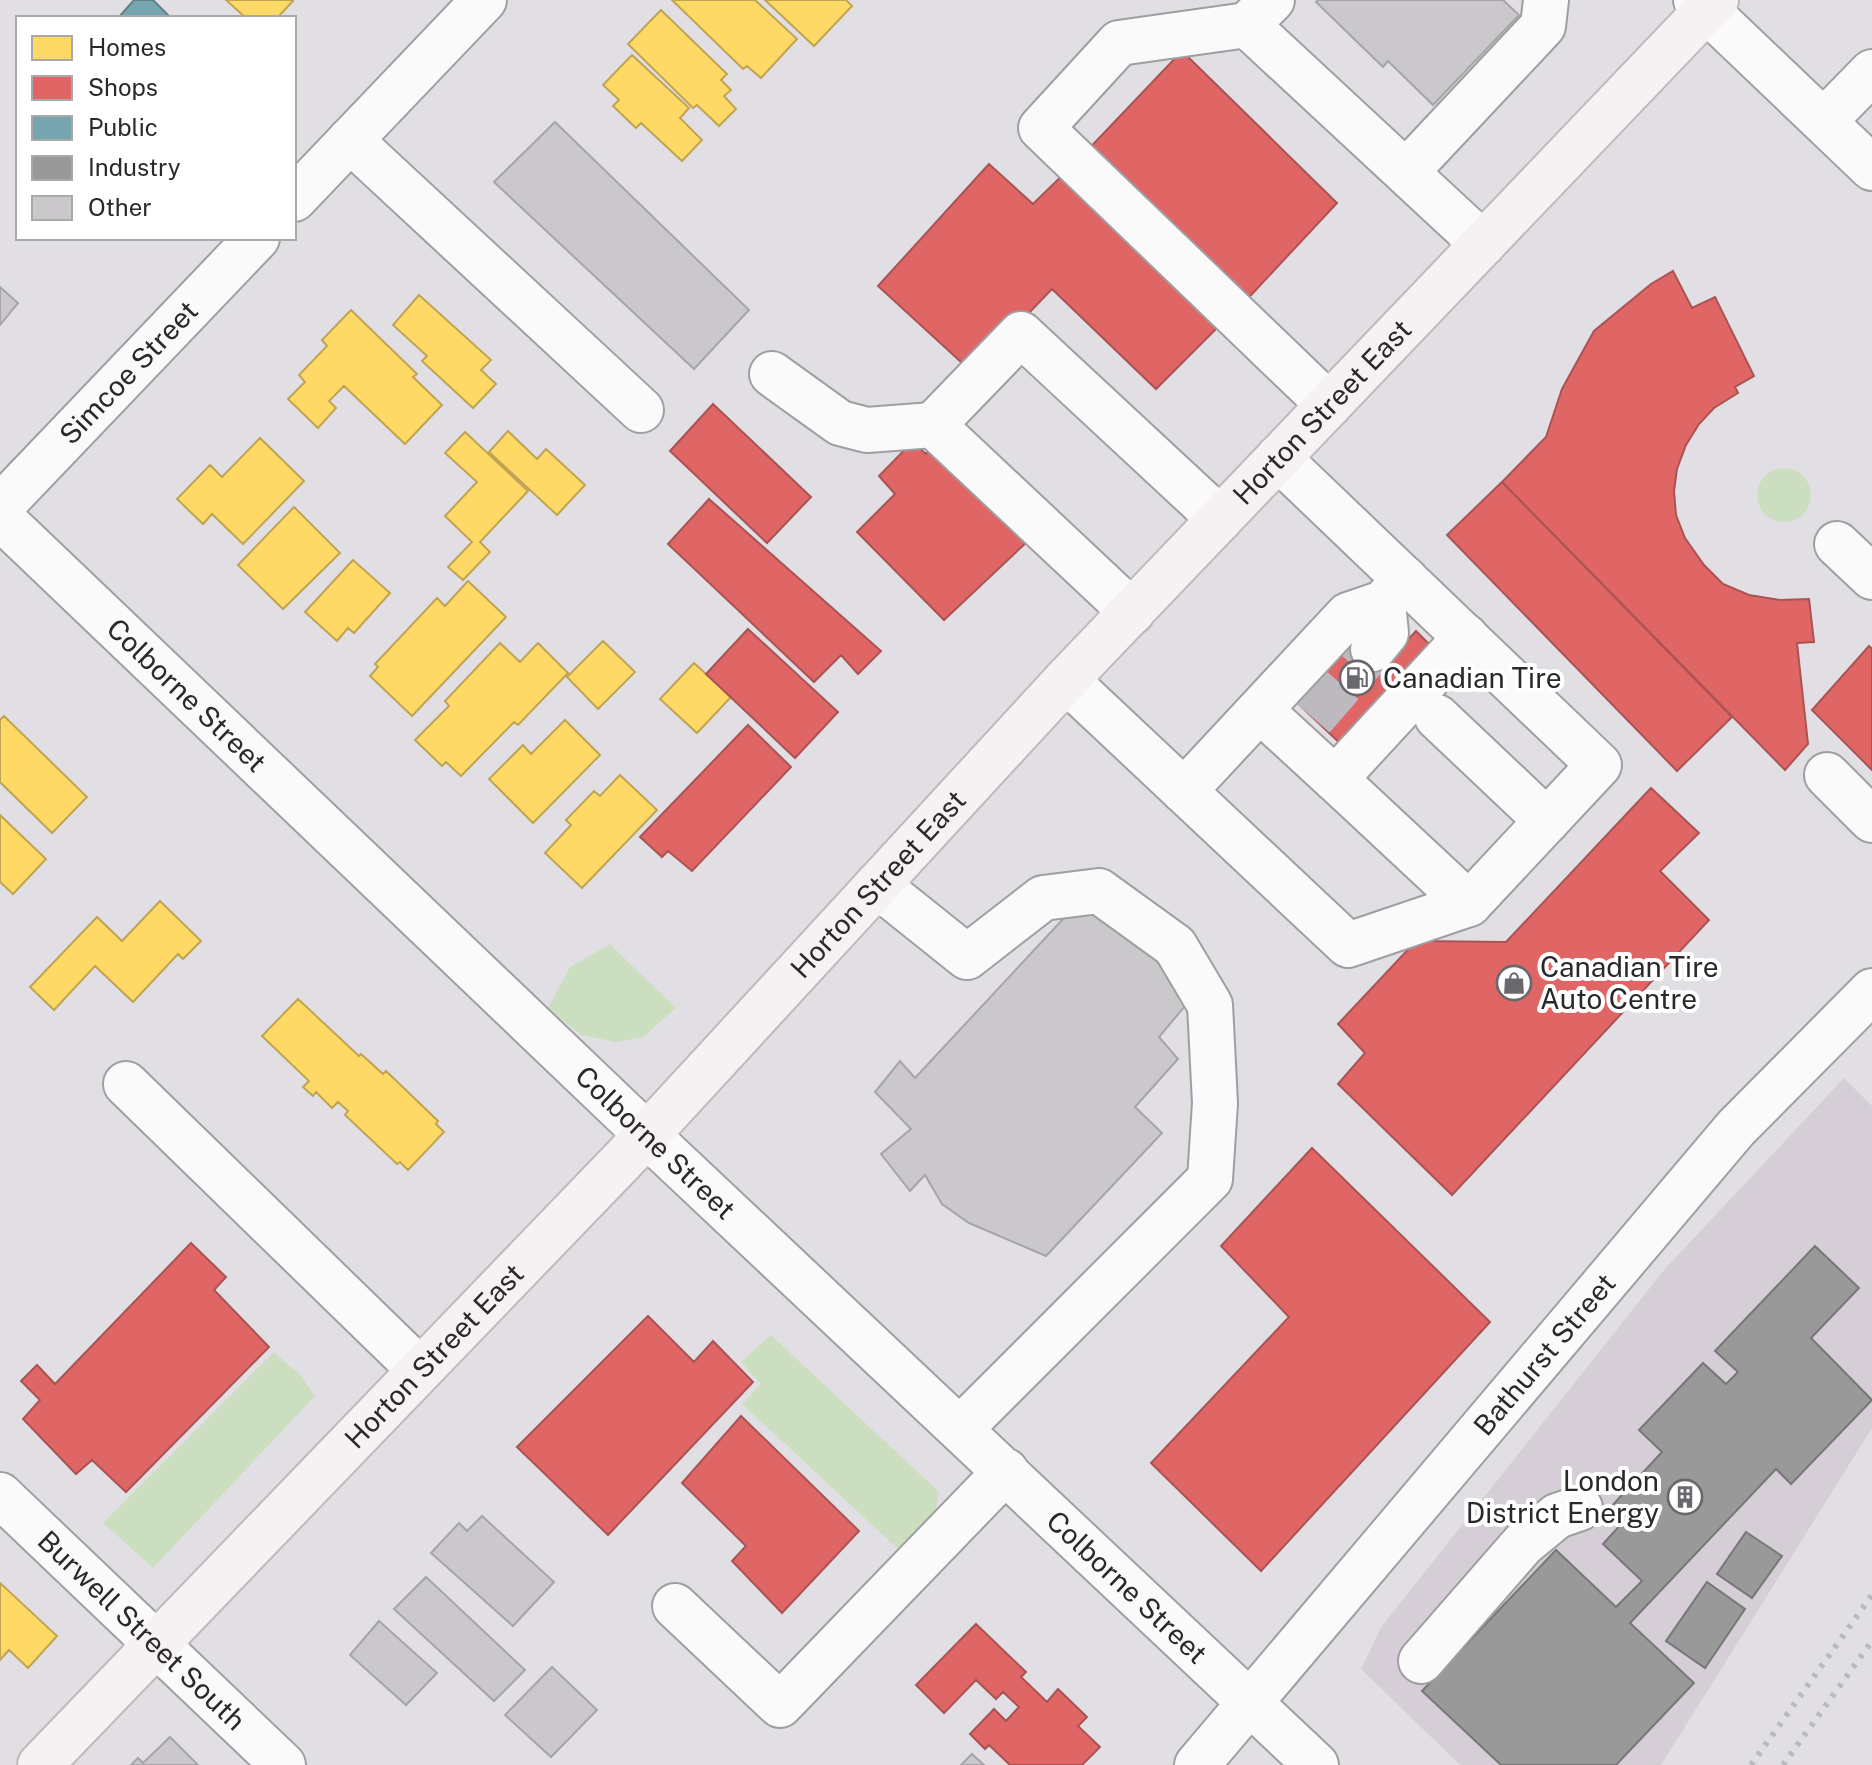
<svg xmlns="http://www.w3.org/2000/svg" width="1872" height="1765" font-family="'Public Sans',sans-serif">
	<rect width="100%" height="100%" fill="#e2dfe4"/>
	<path fill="#d5ced7" d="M1844,1078L1872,1106V1428L1661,1765H1460L1361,1669L1382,1626L1664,1270Z"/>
	<path fill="#ccdec0" d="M1757 495a27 27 0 1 1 54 0a27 27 0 1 1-54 0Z
		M610,944L676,1008L643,1037L616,1042L581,1035L548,1008L570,967Z
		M771,1335L939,1492L935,1512L898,1549L742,1404L761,1384L741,1362Z
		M274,1352L300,1375L315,1396L153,1568L103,1523Z"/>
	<path fill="#ffd966" stroke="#bfa454" stroke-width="2" d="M226,0H292L293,1L277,18H246Z
		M672,0H755L797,39L761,78L747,66L743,69Z
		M765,0H846L852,6L814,46Z
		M661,10L727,74L721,80L731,90L724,96L736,109L719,126L697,105L693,108L628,44Z
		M632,55L689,108L680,118L702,140L682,161L641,123L636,128L613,106L619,100L603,85Z
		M419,295L491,360L481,370L496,384L473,408L422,361L427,356L393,325Z
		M351,310L417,374L413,377L442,405L405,444L344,386L329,401L336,408L318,428L288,399L305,382L299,375L327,346L322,340Z
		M508,431L537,459L546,449L585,485L557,515L489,452Z
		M465,432L528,491L480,542L490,552L463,580L448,567L472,542L445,516L477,482L445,453Z
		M260,438L304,481L243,544L212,514L203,524L177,499L210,465L222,477Z
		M294,507L340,553L283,609L238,565Z
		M353,560L390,593L354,633L348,628L337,641L305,612Z
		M468,581L506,617L412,716L370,676L378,667L375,664L437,598L445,606Z
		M603,641L635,672L598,709L567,677Z
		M500,643L520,662L538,643L568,673L518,725L514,722L461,776L446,762L442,766L415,740L449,706L445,701Z
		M694,663L731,697L697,733L660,699Z
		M4,716L87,797L52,833L0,782V720Z
		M565,720L600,755L533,823L489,779L523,745L531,754Z
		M620,775L657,810L582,888L545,853L571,825L566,820L594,791L600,796Z
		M0,815L46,859L13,894L0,882Z
		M160,901L201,941L183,959L178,954L133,1002L95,966L54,1010L30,987L97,917L122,941Z
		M298,999L359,1056L361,1054L383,1074L386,1071L438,1121L436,1124L444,1132L408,1170L400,1162L397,1164L345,1115L348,1111L338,1102L332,1108L316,1092L313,1096L303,1087L309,1081L262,1036Z
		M0,1583L57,1636L28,1668L9,1650L0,1660Z"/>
	<path fill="#e06666" stroke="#a95354" stroke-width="2" d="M1182,51L1337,203L1239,308L1082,156Z
		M989,164L1033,204L1072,166L1226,319L1156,389L1052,289L972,372L878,286Z
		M1673,271L1692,308L1715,297L1754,376L1735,387L1738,393L1714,408L1699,424L1686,445L1677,469L1674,491L1676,515L1685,538L1704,565L1723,584L1749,595L1780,600L1809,599L1814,642L1797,643L1808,744L1785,770L1502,482L1546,437L1562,389L1594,331L1651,284Z
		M713,404L811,497L767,543L670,451Z
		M912,442L926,454L933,447L1029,540L944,620L857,532L895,494L879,476Z
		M1502,482L1732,717L1677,771L1447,535Z
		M709,499L881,651L858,674L841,655L814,682L668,544Z
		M1350,628L1387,662L1416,631L1436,651L1345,748L1288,694Z
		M748,629L838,712L795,758L706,674Z
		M1869,646L1872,649V770L1812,710Z
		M748,725L791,767L692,871L668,851L662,857L640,837Z
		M1651,788L1699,833L1660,871L1709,920L1452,1195L1338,1084L1365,1053L1338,1024L1416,941L1506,942Z
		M1312,1148L1490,1322L1261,1571L1151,1463L1289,1317L1221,1246Z
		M191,1243L226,1277L214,1290L269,1347L126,1492L92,1460L76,1474L23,1419L40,1400L21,1381L37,1365L55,1384Z
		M648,1316L694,1362L713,1341L753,1382L608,1535L517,1447Z
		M741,1416L859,1531L782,1613L732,1561L746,1546L682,1483Z
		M976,1624L1026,1672L1021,1677L1047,1702L1058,1689L1087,1717L1078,1726L1100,1747L1082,1765H1010L989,1745L985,1749L970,1734L994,1709L1006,1721L1019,1707L1003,1692L996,1699L976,1680L944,1713L916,1685Z"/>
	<path fill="#76a5af" stroke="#5f8087" stroke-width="2" d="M134,0H153L171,18H118Z"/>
	<path fill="#999" stroke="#787778" stroke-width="2" d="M1815,1246L1859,1288L1811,1338L1872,1400L1791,1484L1776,1469L1630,1623L1694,1683L1616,1765H1501L1422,1691L1556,1550L1616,1607L1642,1581L1603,1544L1623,1522L1609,1509L1662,1452L1639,1430L1703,1363L1726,1384L1738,1372L1715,1351Z
		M1746,1532L1782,1556L1752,1598L1717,1574Z
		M1707,1582L1745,1609L1705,1668L1666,1641Z"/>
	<path fill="#cbc8cc" stroke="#a6a4a7" stroke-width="2" d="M1318,0H1503L1519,15L1433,105L1388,61L1383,67L1316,2Z
		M555,122L749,310L694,369L494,182Z
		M0,287L18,303L0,325Z
		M1077,904L1127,930L1147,949L1164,970L1185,1006L1159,1037L1178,1059L1135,1107L1162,1133L1046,1256L969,1223L942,1204L925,1175L910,1191L881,1154L911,1129L875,1092L900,1061L915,1078Z
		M482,1516L554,1582L513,1626L431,1553L459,1523L467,1531Z
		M426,1577L525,1670L494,1701L394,1609Z
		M379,1621L437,1673L406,1705L350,1655Z
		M552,1667L597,1710L551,1757L505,1715Z
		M170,1737L198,1765H131L138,1758L143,1763Z
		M972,1754L984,1765H961Z"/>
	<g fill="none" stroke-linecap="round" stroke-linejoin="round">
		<path stroke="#bdbabf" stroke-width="44" stroke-dasharray="44 22" stroke-linecap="butt" d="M1313,718L1373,649"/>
		<g stroke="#9f9ea0" stroke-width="48">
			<g id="minor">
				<path d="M1272,0L1247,25L1483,244"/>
				<path d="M1696,0L1872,168"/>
				<path d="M1247,25L1119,43L1041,128L1329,405"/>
				<path d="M1824,121L1872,72"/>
				<path d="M350,140L641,410"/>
				<path d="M1406,172L1543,26L1546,0"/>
				<path d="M294,199L484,0"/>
				<path d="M772,374L840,423L867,430L933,425"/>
				<path id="s1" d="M0,507L257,238"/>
				<path id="s2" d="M0,517L647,1135L1316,1765"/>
				<path d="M1837,544L1872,577"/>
				<path d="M1132,612L933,425L1021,334L1220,519"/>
				<path d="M1466,637L1335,779L1469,904"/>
				<path d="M1373,649L1386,633L1383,603"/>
				<path d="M1066,680L1348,945L1469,904L1599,765L1278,458"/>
				<path d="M1260,710L1335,779"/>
				<path d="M1437,717L1547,821"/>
				<path d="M1827,775L1872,820"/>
				<path d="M1184,791L1348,615L1383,603L1405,579"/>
				<path d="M877,885L967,957L1043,898L1099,891L1175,946L1210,1005L1215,1103L1210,1179L960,1429"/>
				<path d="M126,1084L420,1370"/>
				<path id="s3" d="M0,1495L283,1765"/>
				<path d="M675,1606L780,1705L1006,1471"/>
				<path d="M1421,1661L1523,1544L1557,1516L1580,1508"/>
				<path id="s4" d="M1197,1765L1736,1128L1872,991"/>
			</g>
		</g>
		<g stroke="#c0b8ba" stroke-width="48">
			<g id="major">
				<path id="s5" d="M40,1765L647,1135L1066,680L1716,0"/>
			</g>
		</g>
		<use href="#minor" stroke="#fbfafb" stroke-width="44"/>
		<use href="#major" stroke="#f6f1f2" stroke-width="44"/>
		<path stroke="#bbbabb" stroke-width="6" stroke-dasharray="4 8" stroke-linecap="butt" d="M1751,1765L1872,1595
			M1783,1765L1872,1641"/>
	</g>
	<defs>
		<g id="fuel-ring" transform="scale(1.8)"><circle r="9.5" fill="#fff" stroke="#6a686c" stroke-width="1.5"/><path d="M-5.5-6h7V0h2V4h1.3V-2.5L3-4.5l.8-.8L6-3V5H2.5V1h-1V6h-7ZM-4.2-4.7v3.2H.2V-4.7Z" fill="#6a686c"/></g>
		<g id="shop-ring" transform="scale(1.8)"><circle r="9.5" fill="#fff" stroke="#6a686c" stroke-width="1.5"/><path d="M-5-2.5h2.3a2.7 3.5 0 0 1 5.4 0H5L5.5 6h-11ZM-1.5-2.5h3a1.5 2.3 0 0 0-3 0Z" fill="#6a686c"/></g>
		<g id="building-ring" transform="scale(1.8)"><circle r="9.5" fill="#fff" stroke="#6a686c" stroke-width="1.5"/><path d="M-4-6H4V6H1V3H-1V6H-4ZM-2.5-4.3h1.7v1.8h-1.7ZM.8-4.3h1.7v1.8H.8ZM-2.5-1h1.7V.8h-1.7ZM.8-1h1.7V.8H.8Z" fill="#6a686c"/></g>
	</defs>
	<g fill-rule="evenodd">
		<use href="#fuel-ring" x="1357" y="678"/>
		<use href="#shop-ring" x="1514" y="983"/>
		<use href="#building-ring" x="1685" y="1497"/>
	</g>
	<g text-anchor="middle" stroke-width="8" stroke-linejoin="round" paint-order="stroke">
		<g font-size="28" fill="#2a282b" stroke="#fff">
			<text dy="10" stroke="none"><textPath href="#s1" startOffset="186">Simcoe Street</textPath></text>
			<text dy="10" stroke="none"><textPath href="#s5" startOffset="1864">Horton Street East</textPath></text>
			<text dy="10" stroke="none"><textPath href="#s2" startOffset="258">Colborne Street</textPath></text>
			<text dy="10" stroke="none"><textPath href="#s5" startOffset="1216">Horton Street East</textPath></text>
			<text dy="10" stroke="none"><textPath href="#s2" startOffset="906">Colborne Street</textPath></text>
			<text dy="10" stroke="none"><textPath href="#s5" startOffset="568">Horton Street East</textPath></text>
			<text dy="10" stroke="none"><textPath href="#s4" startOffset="538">Bathurst Street</textPath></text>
			<text dy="10" stroke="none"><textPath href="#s2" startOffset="1554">Colborne Street</textPath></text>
			<text dy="10" stroke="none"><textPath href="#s3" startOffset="196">Burwell Street South</textPath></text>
		</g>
		<g font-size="28" fill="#2a282b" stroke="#fff" text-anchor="start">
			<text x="1383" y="688">Canadian Tire</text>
			<text x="1540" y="977">Canadian Tire<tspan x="1540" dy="32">Auto Centre</tspan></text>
			<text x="1659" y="1491" text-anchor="end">London<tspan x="1659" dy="32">District Energy</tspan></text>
		</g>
	</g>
	<rect x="16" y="16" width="280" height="224" fill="#ffffff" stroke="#aaa9aa" stroke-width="2"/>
	<rect x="32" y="36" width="40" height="24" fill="#ffd966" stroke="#aaa9aa" stroke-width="2"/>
	<text x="88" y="56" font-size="24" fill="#2a282b">Homes</text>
	<rect x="32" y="76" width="40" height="24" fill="#e06666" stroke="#aaa9aa" stroke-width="2"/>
	<text x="88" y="96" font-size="24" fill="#2a282b">Shops</text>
	<rect x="32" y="116" width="40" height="24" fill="#76a5af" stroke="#aaa9aa" stroke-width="2"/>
	<text x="88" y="136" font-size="24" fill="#2a282b">Public</text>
	<rect x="32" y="156" width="40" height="24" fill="#999999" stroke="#aaa9aa" stroke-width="2"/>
	<text x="88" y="176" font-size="24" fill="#2a282b">Industry</text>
	<rect x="32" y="196" width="40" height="24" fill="#cbc8cc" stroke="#aaa9aa" stroke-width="2"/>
	<text x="88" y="216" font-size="24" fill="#2a282b">Other</text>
</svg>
